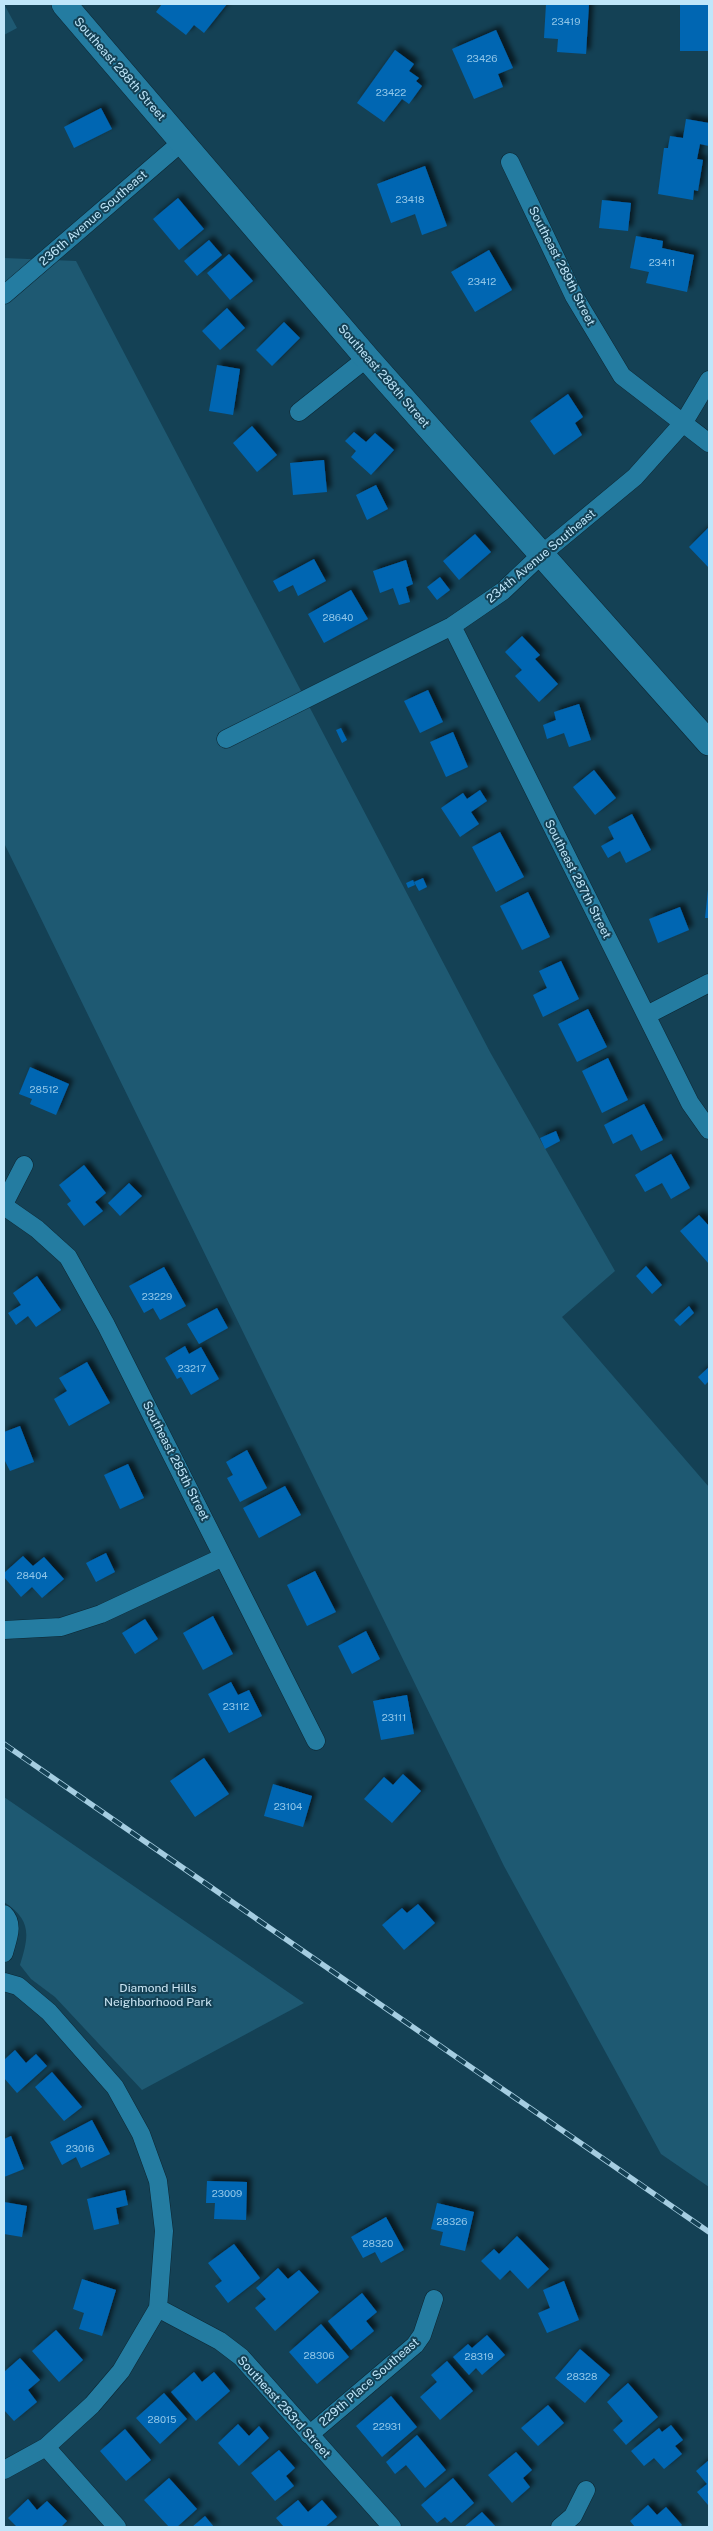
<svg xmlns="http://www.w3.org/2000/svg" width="713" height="2531" font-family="'Public Sans',sans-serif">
	<defs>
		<filter id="shadow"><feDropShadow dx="4.5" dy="-4.5" stdDeviation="2.5" flood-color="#0009"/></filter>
	</defs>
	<rect width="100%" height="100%" fill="#144155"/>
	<path fill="#1e5972" d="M4,4L17,28L4,35Z
		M4,258L76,261L490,1052L615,1271L562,1317L709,1487V2187L661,2154L504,1866L4,843Z
		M4,1797L304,2003L142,2090L55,1997L31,1979L20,1965C29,1936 32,1920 4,1902Z"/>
	<path fill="#0266b2" filter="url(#shadow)" d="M162,4H227L204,33L194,25L186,35L156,12Z
		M546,4H589L586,54L557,52L558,39L544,38Z
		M680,4H709V51H680Z
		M496,30L513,68L498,74L503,87L474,99L452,49Z
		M395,50L414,64L409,71L419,78L416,81L422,86L409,104L402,99L384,122L357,103Z
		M101,108L112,129L74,148L64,127Z
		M686,119L709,123V146L700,144L697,159L703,160L698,191L694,190L693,200L658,194L664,148H668L670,136L683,138Z
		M425,166L447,226L422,235L415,214L391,223L377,184Z
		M178,198L204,229L179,250L153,219Z
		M602,200L631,203L628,231L599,228Z
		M636,236L663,241L662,248L694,255L687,292L646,283L649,272L630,268Z
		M209,240L222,255L197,276L184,261Z
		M489,250L512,290L475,312L451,272Z
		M229,254L253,281L230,300L207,273Z
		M227,308L245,328L220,350L202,331Z
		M284,322L300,338L272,366L256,350Z
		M217,365L240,369L233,415L209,411Z
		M568,394L583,417L575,423L582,435L554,455L530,421Z
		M252,426L277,455L257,472L233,443Z
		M354,432L366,442L375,433L394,450L371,475L351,457L356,451L345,441Z
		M324,460L327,492L293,495L290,463Z
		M376,485L388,509L367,520L356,495Z
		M709,527V568L689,547Z
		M475,534L491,552L459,580L443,561Z
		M314,559L326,581L298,596L293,585L279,592L273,581Z
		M406,560L413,584L406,587L410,602L399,605L393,588L380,593L373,571Z
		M440,577L450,590L437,600L427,587Z
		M351,590L368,619L324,643L308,614Z
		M522,636L540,655L535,659L558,684L539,702L515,676L522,670L505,652Z
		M428,690L443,722L420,733L404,701Z
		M579,704L591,740L569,747L564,733L547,739L543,725L556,720L554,712Z
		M341,728L347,740L342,743L336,730Z
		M453,732L468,767L446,777L430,742Z
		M594,770L616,798L595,815L573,787Z
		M480,790L487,801L471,812L479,824L460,837L441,808L463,793L467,799Z
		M632,814L651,850L626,863L620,851L608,858L601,846L614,839L608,827Z
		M500,832L524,877L496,892L472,847Z
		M423,878L427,887L419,891L414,882Z
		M413,880L415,885L408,888L406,883Z
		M708,890H709V918H705Z
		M528,892L550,937L522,950L500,906Z
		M680,907L689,930L658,943L649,919Z
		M561,961L579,999L543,1017L533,995L547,988L539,971Z
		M588,1009L607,1047L577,1062L558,1024Z
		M608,1058L628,1100L602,1113L582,1071Z
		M30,1067L69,1084L56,1115L30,1104L32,1099L19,1094Z
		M644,1104L663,1140L641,1151L632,1134L613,1144L604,1125Z
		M556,1131L560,1141L545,1149L540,1138Z
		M671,1154L690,1188L671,1199L662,1183L645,1192L635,1175Z
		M84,1165L106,1193L95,1202L103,1211L84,1226L67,1204L71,1201L59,1185Z
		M129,1183L142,1196L120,1216L108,1203Z
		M699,1215L709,1226V1264L680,1231Z
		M646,1266L662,1285L652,1294L636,1276Z
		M164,1267L186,1306L160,1320L153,1308L144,1313L129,1286Z
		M37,1276L61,1310L36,1327L28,1316L16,1325L8,1313L21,1305L13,1293Z
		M689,1306L694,1313L680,1326L674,1320Z
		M217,1308L228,1328L199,1344L187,1324Z
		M185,1346L189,1354L201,1347L219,1379L191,1395L181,1377L177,1379L165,1358Z
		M87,1362L110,1403L69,1426L54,1399L67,1391L59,1378Z
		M709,1367V1381L705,1385L698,1377Z
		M20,1426L34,1462L10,1471L4,1459V1432Z
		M247,1450L267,1488L240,1502L227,1478L233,1475L226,1462Z
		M128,1464L144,1498L120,1509L104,1475Z
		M285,1486L301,1515L259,1538L243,1508Z
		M106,1553L115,1572L96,1582L86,1563Z
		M23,1556L33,1566L44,1557L64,1579L42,1598L32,1587L21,1597L4,1577V1573Z
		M315,1571L336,1612L307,1626L287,1585Z
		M213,1616L233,1654L203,1670L183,1633Z
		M145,1619L158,1639L135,1654L122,1633Z
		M366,1631L380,1659L352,1674L338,1646Z
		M231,1682L238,1695L249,1690L262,1716L229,1733L208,1694Z
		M407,1695L414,1734L381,1740L373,1701Z
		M204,1758L229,1794L195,1817L170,1781Z
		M403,1774L421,1791L392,1823L364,1799L384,1777L393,1785Z
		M273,1784L312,1796L303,1827L264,1816Z
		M418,1904L435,1923L404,1950L382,1925L402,1908L407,1913Z
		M15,2050L26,2063L36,2054L47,2066L17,2093L4,2078V2060Z
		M52,2072L82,2107L64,2121L35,2087Z
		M92,2120L110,2154L81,2168L76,2157L62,2165L50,2142Z
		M11,2136L24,2169L4,2177V2139Z
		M207,2181L247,2182L246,2220L214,2219L215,2203H206Z
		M125,2190L128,2205L116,2208L119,2224L94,2230L87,2199Z
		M4,2202L27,2206L22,2237L4,2234Z
		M437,2203L474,2212L465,2251L440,2245L443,2232L431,2229Z
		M386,2217L404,2250L381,2263L375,2252L363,2258L351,2237Z
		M517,2236L549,2269L528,2289L510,2270L500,2280L481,2261L494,2249L499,2254Z
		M234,2244L260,2278L228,2303L215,2286L222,2281L208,2263Z
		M278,2268L288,2279L299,2270L319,2292L275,2331L255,2308L266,2299L256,2288Z
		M82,2279L116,2290L102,2336L79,2329L84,2313L73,2309Z
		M564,2281L579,2320L547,2333L538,2313L550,2308L543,2290Z
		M362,2293L377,2312L366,2321L374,2331L351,2350L328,2321Z
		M321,2324L349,2357L317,2384L289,2352Z
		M56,2330L83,2360L59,2382L32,2351Z
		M487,2335L505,2355L482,2375L476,2368L469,2375L453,2357L468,2344L472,2348Z
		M580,2349L610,2375L585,2403L555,2378Z
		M20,2358L40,2380L28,2390L37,2402L14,2421L4,2410V2372Z
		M447,2361L473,2391L440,2420L420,2397L437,2382L431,2375Z
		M194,2372L202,2382L214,2372L230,2391L196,2421L171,2392Z
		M628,2383L658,2417L626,2445L613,2430L623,2421L607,2402Z
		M164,2393L187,2419L160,2444L136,2418Z
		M391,2396L417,2427L382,2457L356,2426Z
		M548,2405L564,2423L538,2446L521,2428Z
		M238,2424L249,2436L259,2426L269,2438L239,2466L218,2443Z
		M671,2425L683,2440L675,2446L682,2454L664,2469L654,2458L644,2466L631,2451L659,2428L662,2432Z
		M125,2429L151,2460L126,2481L100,2451Z
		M417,2435L446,2470L425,2488L406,2465L395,2474L386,2462Z
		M279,2450L295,2468L286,2476L294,2486L275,2501L251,2473Z
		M516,2452L532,2470L523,2478L530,2487L512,2503L488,2475Z
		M709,2460V2503L708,2505L697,2492L707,2484L696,2471Z
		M169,2478L197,2509L177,2527H169L144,2500Z
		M453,2478L474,2503L451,2523L445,2517L437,2523L421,2505Z
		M28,2499L37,2510L47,2501L67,2521L61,2527H17L8,2518Z
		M298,2500L308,2512L322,2500L337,2517L325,2527H284L276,2518Z
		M648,2505L657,2515L666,2507L682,2525L680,2527H635L630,2521Z
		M482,2512L496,2527H464Z
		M205,2516L214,2527H192Z"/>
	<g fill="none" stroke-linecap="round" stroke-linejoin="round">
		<g stroke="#0c2632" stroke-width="19">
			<path id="street" d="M510,162L574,296L622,376L709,443
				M4,295L183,141
				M299,412L367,358
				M452,626L690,1103L709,1130
				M226,739L452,626L503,591L542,554L635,477L684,422L709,380
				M647,1015L709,983
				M4,1204L24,1165
				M4,1206L37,1229L68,1257L106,1325L316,1741
				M4,1630L61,1627L101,1614L223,1557
				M4,1914C15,1925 7,1940 4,1953
				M4,1982L18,1986L49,2012L115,2087L141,2134L158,2181L164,2231L158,2308L121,2371L92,2405L46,2447L4,2470
				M158,2308L220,2341L241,2357L392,2527
				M309,2435L415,2345L422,2335L434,2299
				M46,2447L117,2527
				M560,2527L573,2516L586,2490"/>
		</g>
		<g stroke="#0c2632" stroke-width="26">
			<path id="secondary" d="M64,4L367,358L709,743"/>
		</g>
		<use href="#street" stroke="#247ca1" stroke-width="18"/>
		<use href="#secondary" stroke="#247ca1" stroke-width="25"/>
		<g stroke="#a5cde1" stroke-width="5.5">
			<path id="rail" d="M4,1744L709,2232"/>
		</g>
		<use href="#rail" stroke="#144155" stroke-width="4" stroke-dasharray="11" stroke-linecap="butt"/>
	</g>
	<g text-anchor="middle" stroke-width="4" stroke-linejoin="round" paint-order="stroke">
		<g font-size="10" fill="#90c6e8">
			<text x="566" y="25">23419</text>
			<text x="482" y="62">23426</text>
			<text x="391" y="96">23422</text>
			<text x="410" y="203">23418</text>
			<text x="662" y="266">23411</text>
			<text x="482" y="285">23412</text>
			<text x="338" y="621">28640</text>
			<text x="44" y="1093">28512</text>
			<text x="157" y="1300">23229</text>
			<text x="192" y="1372">23217</text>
			<text x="32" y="1579">28404</text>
			<text x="236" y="1710">23112</text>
			<text x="394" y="1721">23111</text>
			<text x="288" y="1810">23104</text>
			<text x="80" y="2152">23016</text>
			<text x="227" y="2197">23009</text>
			<text x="452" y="2225">28326</text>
			<text x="378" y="2247">28320</text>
			<text x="319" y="2359">28306</text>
			<text x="479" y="2360">28319</text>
			<text x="582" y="2380">28328</text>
			<text x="162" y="2423">28015</text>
			<text x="387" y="2430">22931</text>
		</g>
		<g font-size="12" fill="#bfe6fa" stroke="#144155">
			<text transform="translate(120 69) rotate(49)" y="4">Southeast 288th Street</text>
			<text transform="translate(93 218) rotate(-41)" y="4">236th Avenue Southeast</text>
			<text transform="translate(562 266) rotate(63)" y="4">Southeast 289th Street</text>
			<text transform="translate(384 376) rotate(49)" y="4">Southeast 288th Street</text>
			<text transform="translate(541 556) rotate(-40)" y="4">234th Avenue Southeast</text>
			<text transform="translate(578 879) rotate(63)" y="4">Southeast 287th Street</text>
			<text transform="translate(176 1461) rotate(63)" y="4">Southeast 285th Street</text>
			<text transform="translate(369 2382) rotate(-41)" y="4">229th Place Southeast</text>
			<text transform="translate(284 2407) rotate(48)" y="4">Southeast 283rd Street</text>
		</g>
		<g font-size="12" fill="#cce7f5" stroke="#144155">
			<text x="158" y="1992">Diamond Hills<tspan x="158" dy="14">Neighborhood Park</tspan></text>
		</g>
	</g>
	<rect width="713" height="2531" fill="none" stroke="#bfe6fa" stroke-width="10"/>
</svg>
